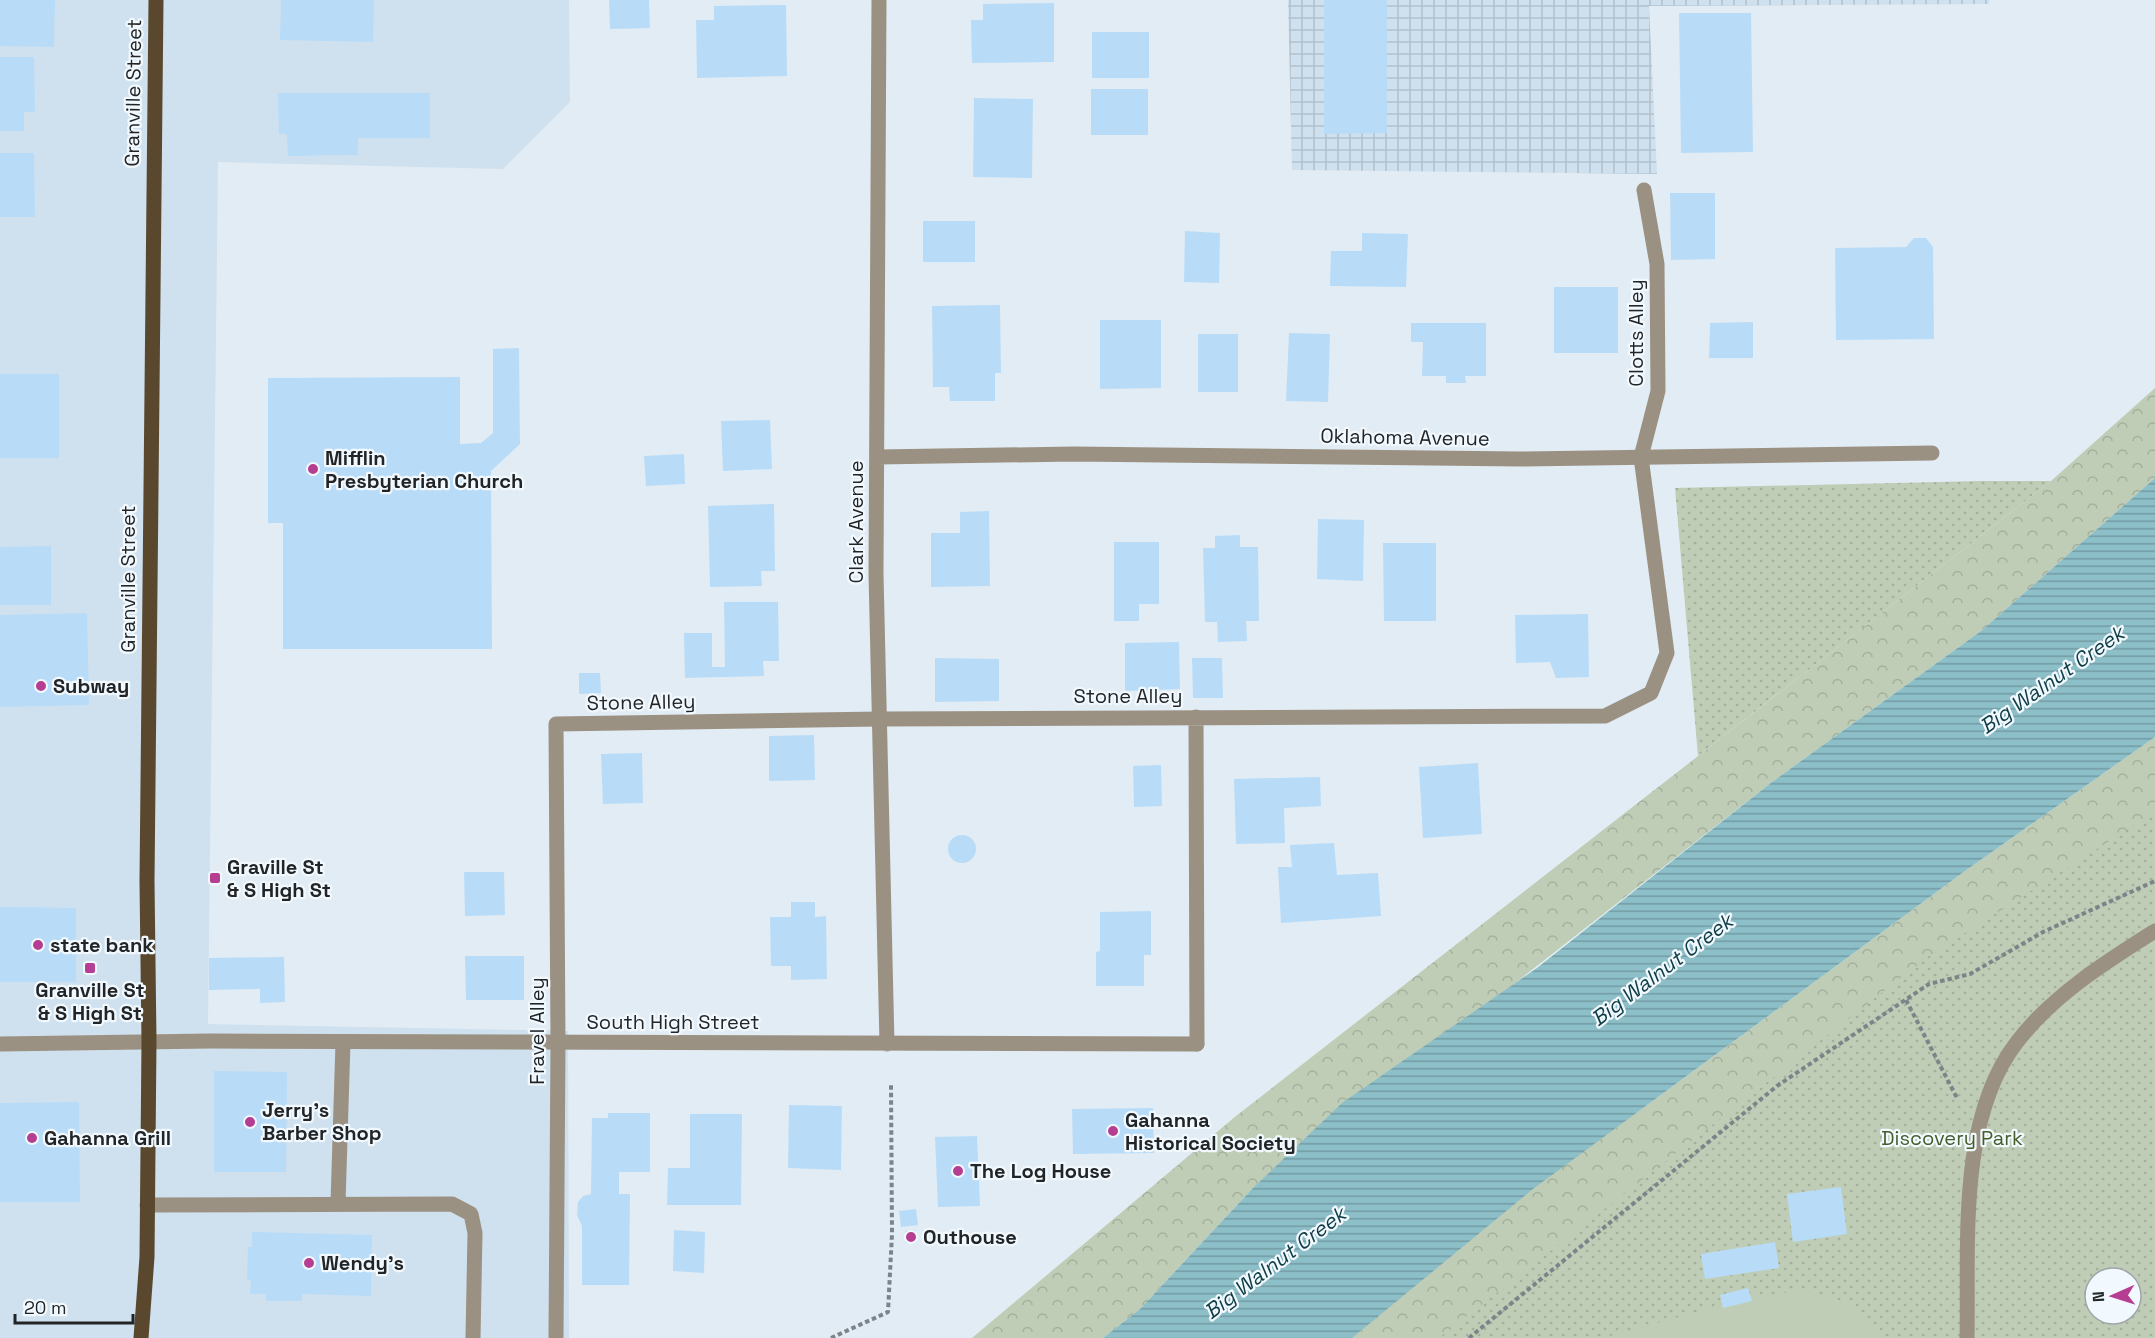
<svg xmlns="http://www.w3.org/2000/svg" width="2155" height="1338" font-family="'Space Grotesk',sans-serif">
	<defs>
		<pattern id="industrial-grid" width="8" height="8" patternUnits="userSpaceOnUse" patternTransform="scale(1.5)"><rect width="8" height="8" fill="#cfe0ee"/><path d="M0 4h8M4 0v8" fill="none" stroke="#b1c0cc"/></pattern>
		<pattern id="green-dots" width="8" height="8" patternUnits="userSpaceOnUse" patternTransform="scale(1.5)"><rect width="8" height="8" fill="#bfcdb6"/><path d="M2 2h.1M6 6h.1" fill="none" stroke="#a4b09c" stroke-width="1.8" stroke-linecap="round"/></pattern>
		<pattern id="forest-crowns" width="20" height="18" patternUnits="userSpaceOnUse" patternTransform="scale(1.5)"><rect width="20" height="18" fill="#bfcdb6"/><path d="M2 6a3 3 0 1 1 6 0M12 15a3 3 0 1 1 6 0" fill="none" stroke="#a4b09c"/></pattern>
		<pattern id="water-rules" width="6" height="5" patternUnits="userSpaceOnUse" patternTransform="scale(1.5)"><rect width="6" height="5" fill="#8dbfc9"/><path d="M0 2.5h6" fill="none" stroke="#739ba3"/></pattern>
	</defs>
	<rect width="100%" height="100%" fill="#e2ecf4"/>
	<path fill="#cfe0ee" d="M0,0H569L570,102L503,169L218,162L208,1024L568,1031L569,1338H0Z"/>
	<path fill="url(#industrial-grid)" d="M1288,0H1989V4L1649,6L1657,174L1292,170Z"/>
	<path fill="url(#green-dots)" fill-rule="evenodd" d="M1981,481H2051L1698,756L1675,488Z
		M2155,756V1338H1309ZM2095,1278H2131V1314H2095Z"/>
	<path fill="url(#forest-crowns)" d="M2155,388V478L1981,631L1772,782L1252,1189L1140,1309L1103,1338H972L1236,1116L2051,481Z
		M2155,737V812L1929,956L1439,1338H1352L1533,1189L1965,871Z"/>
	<path fill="#bfcdb6" d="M1803,1290L1852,1304L1881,1332L1884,1338H1603L1744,1299Z"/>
	<path fill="url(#water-rules)" d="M2155,478V737L1965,871L1533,1189L1352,1338H1103L1140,1309L1252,1189L1342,1103L1537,968L1772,782L1981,631Z"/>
	<path fill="#b8dcf8" d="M0,0H55L54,47L0,46Z
		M281,0H374L373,42L280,40Z
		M609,0H649L650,28L610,29Z
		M1324,0H1387V133L1324,134Z
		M1054,3V62L972,63L971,20H983V4Z
		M786,5L787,76L697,78L696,20H714V6Z
		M1679,13H1751L1753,152L1681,153Z
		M1092,32H1149V78H1092Z
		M0,57H34L35,112H24V131H0Z
		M1091,89H1148V135H1091Z
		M278,93H430V138H358V155L288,156L287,134H279Z
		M974,98L1033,99L1032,178L973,177Z
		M0,153H34L35,217H0Z
		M1670,193H1715V259L1671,260Z
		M923,221H975V262H923Z
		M1185,231L1220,233L1219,283L1184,282Z
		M1362,233L1408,234L1406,287L1330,286L1331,251H1362Z
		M1914,238H1926L1933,247L1934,339L1836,340L1835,248L1906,247Z
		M1554,287H1618V353H1554Z
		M1000,305L1001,373H995V401H950L949,387H933L932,306Z
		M1100,320H1161V388L1100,389Z
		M1753,322V358H1709L1710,323Z
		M1411,323H1486V376H1465L1466,383H1446V376H1422L1423,342H1411Z
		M1289,333L1330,334L1328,402L1286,401Z
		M1198,334H1238V392H1198Z
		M519,348L520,444L491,471L492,649H283V523H268V378L460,377V444L481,443L493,433V349Z
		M0,374H59V458H0Z
		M770,420L772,469L723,471L721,421Z
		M684,454L685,484L646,486L644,456Z
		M774,504L775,571H761L762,586L710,587L708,506Z
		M989,511L990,586L931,587V533H960V512Z
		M1318,519L1364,520L1363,581L1317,579Z
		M1240,535V547H1258L1259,621H1246L1247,641L1218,642L1217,622H1205L1203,548H1215V536Z
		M1114,542H1159V604H1139V621H1114Z
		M1383,543H1436V621H1384Z
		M51,546V605H0V547Z
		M724,602H778L779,661H763L764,676L685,678L684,633H712V667H725Z
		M87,613L89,705L0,707V615Z
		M1588,614L1589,677L1556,678L1550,662L1516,663L1515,615Z
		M1179,642L1180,689L1125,691V643Z
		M935,658L999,659V701L935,702Z
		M1192,658H1222L1223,698H1193Z
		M579,673H600L601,693L579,694Z
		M814,735L815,780L769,781V736Z
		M642,753L643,803L603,804L601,754Z
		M1478,763L1482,834L1423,838L1419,767Z
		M1161,765L1162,806L1134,807L1133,766Z
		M1320,777L1321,806L1284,808L1285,843L1236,844L1234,779Z
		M948 849a14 14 0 1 1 28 0a14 14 0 1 1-28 0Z
		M1334,843L1337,875L1378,873L1381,916L1281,923L1278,867H1292L1290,845Z
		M464,872H504L505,915L465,916Z
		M791,902H815V917L826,916L827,979L791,980V966H771L770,917H791Z
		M0,907L76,908V982H0Z
		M1151,911V955H1144V986H1096V952L1100,951V912Z
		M465,956H524V1000H466Z
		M284,957L285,1002L260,1003V989L209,990V958Z
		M214,1071L287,1072L286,1172H214Z
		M79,1102L80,1202H0V1103Z
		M789,1105L842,1106L841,1170L788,1168Z
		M1153,1108L1154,1153L1073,1154L1072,1109Z
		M608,1113H650V1172H619V1194H630L629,1285H582V1226L577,1215L578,1202L583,1196L591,1194L592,1118H608Z
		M690,1114H742L741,1205H667L668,1168H690Z
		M977,1136L980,1206L938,1207L935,1137Z
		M1841,1187L1847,1234L1793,1242L1787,1194Z
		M916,1209L918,1225L901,1227L899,1211Z
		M674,1230L705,1232L704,1273L673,1271Z
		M915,1230L916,1242L906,1243L905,1231Z
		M252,1232L372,1235L371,1296L302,1294V1301H266V1294H250L251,1280H247L248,1247H252Z
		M1775,1242L1779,1268L1705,1279L1701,1254Z
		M1748,1288L1752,1301L1723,1308L1720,1295Z"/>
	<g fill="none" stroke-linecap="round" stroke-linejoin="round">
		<path stroke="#7d8489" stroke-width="4" stroke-dasharray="4.5 3" stroke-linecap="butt" d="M1906,1000L1957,1098
			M831,1338L888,1312L892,1234L891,1085
			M1469,1338L1777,1086L1929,984L1970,974L2043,932L2155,881"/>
		<path stroke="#9b9182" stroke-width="15" d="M1196,717L1197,1044
			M338,1203L343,1042
			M147,1205L452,1204L471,1214L475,1233L473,1338
			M556,1338L558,1043L556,724L880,719L1605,716L1651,693L1667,653L1641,457L1658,391L1657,264L1644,190
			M1967,1338C1969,1246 1957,1119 2017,1042C2053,995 2106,962 2155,931"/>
		<path stroke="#9b9182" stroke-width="15" d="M879,0L876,574L887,1044
			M877,457L1074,454L1521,459L1932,453
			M0,1044L211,1041L1197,1044"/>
		<path stroke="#59482e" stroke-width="15" d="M141,1338L147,1257L149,1041L147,881L156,0"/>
	</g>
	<g fill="#b63e92" stroke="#f2f9fe" stroke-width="2">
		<circle cx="313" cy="469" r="6"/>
		<circle cx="41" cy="686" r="6"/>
		<rect x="209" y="872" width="12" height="12" rx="3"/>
		<circle cx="38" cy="945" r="6"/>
		<rect x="84" y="962" width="12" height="12" rx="3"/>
		<circle cx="250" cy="1122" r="6"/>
		<circle cx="1113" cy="1131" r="6"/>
		<circle cx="32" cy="1138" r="6"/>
		<circle cx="958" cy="1171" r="6"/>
		<circle cx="911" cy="1237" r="6"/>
		<circle cx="309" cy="1263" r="6"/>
	</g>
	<g text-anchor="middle" stroke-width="4.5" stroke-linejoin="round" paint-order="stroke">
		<g font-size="20" fill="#212528" stroke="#f2f9fe">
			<text transform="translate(133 93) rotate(-89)" y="7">Granville Street</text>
			<text transform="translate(1636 333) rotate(-90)" y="7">Clotts Alley</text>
			<text transform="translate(1405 437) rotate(1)" y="7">Oklahoma Avenue</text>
			<text transform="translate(856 522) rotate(-90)" y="7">Clark Avenue</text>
			<text transform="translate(128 579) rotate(-90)" y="7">Granville Street</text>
			<text x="1128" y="703">Stone Alley</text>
			<text transform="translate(641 702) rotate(-1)" y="7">Stone Alley</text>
			<text x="673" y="1029">South High Street</text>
			<text transform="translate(537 1031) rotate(-90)" y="7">Fravel Alley</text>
		</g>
		<g font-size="20" font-weight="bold" fill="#212528" stroke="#f2f9fe" text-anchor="start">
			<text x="325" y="465">Mifflin<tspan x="325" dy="23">Presbyterian Church</tspan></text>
			<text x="53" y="693">Subway</text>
			<text x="227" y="874">Graville St<tspan x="227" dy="23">&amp; S High St</tspan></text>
			<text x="50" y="952">state bank</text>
			<text x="90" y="997" text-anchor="middle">Granville St<tspan x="90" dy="23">&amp; S High St</tspan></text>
			<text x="262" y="1117">Jerry's<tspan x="262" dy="23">Barber Shop</tspan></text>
			<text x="1125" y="1127">Gahanna<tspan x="1125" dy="23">Historical Society</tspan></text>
			<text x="44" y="1145">Gahanna Grill</text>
			<text x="970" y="1178">The Log House</text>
			<text x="923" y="1244">Outhouse</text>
			<text x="321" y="1270">Wendy's</text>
		</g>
		<g font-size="20" fill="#425e2a" stroke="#f2f9fe">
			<text x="1952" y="1145">Discovery Park</text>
		</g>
		<g font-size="21" font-style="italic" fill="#0e3d45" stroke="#f2f9fe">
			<text transform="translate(2052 680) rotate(-35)" y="7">Big Walnut Creek</text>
			<text transform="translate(1662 970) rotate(-37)" y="7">Big Walnut Creek</text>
			<text transform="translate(1275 1263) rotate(-37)" y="7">Big Walnut Creek</text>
		</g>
	</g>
	<g transform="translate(2113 1296) rotate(267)"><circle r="28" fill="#f2f9fe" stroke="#9ea4a8" stroke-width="1.5"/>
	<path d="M0-4.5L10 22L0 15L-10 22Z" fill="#b63e92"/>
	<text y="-9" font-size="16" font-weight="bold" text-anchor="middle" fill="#212528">N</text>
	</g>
	<path d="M15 1314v9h118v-9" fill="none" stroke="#212528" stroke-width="3"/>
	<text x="24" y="1314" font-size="18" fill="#212528" stroke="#f2f9fe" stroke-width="4.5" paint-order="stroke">20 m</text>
</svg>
